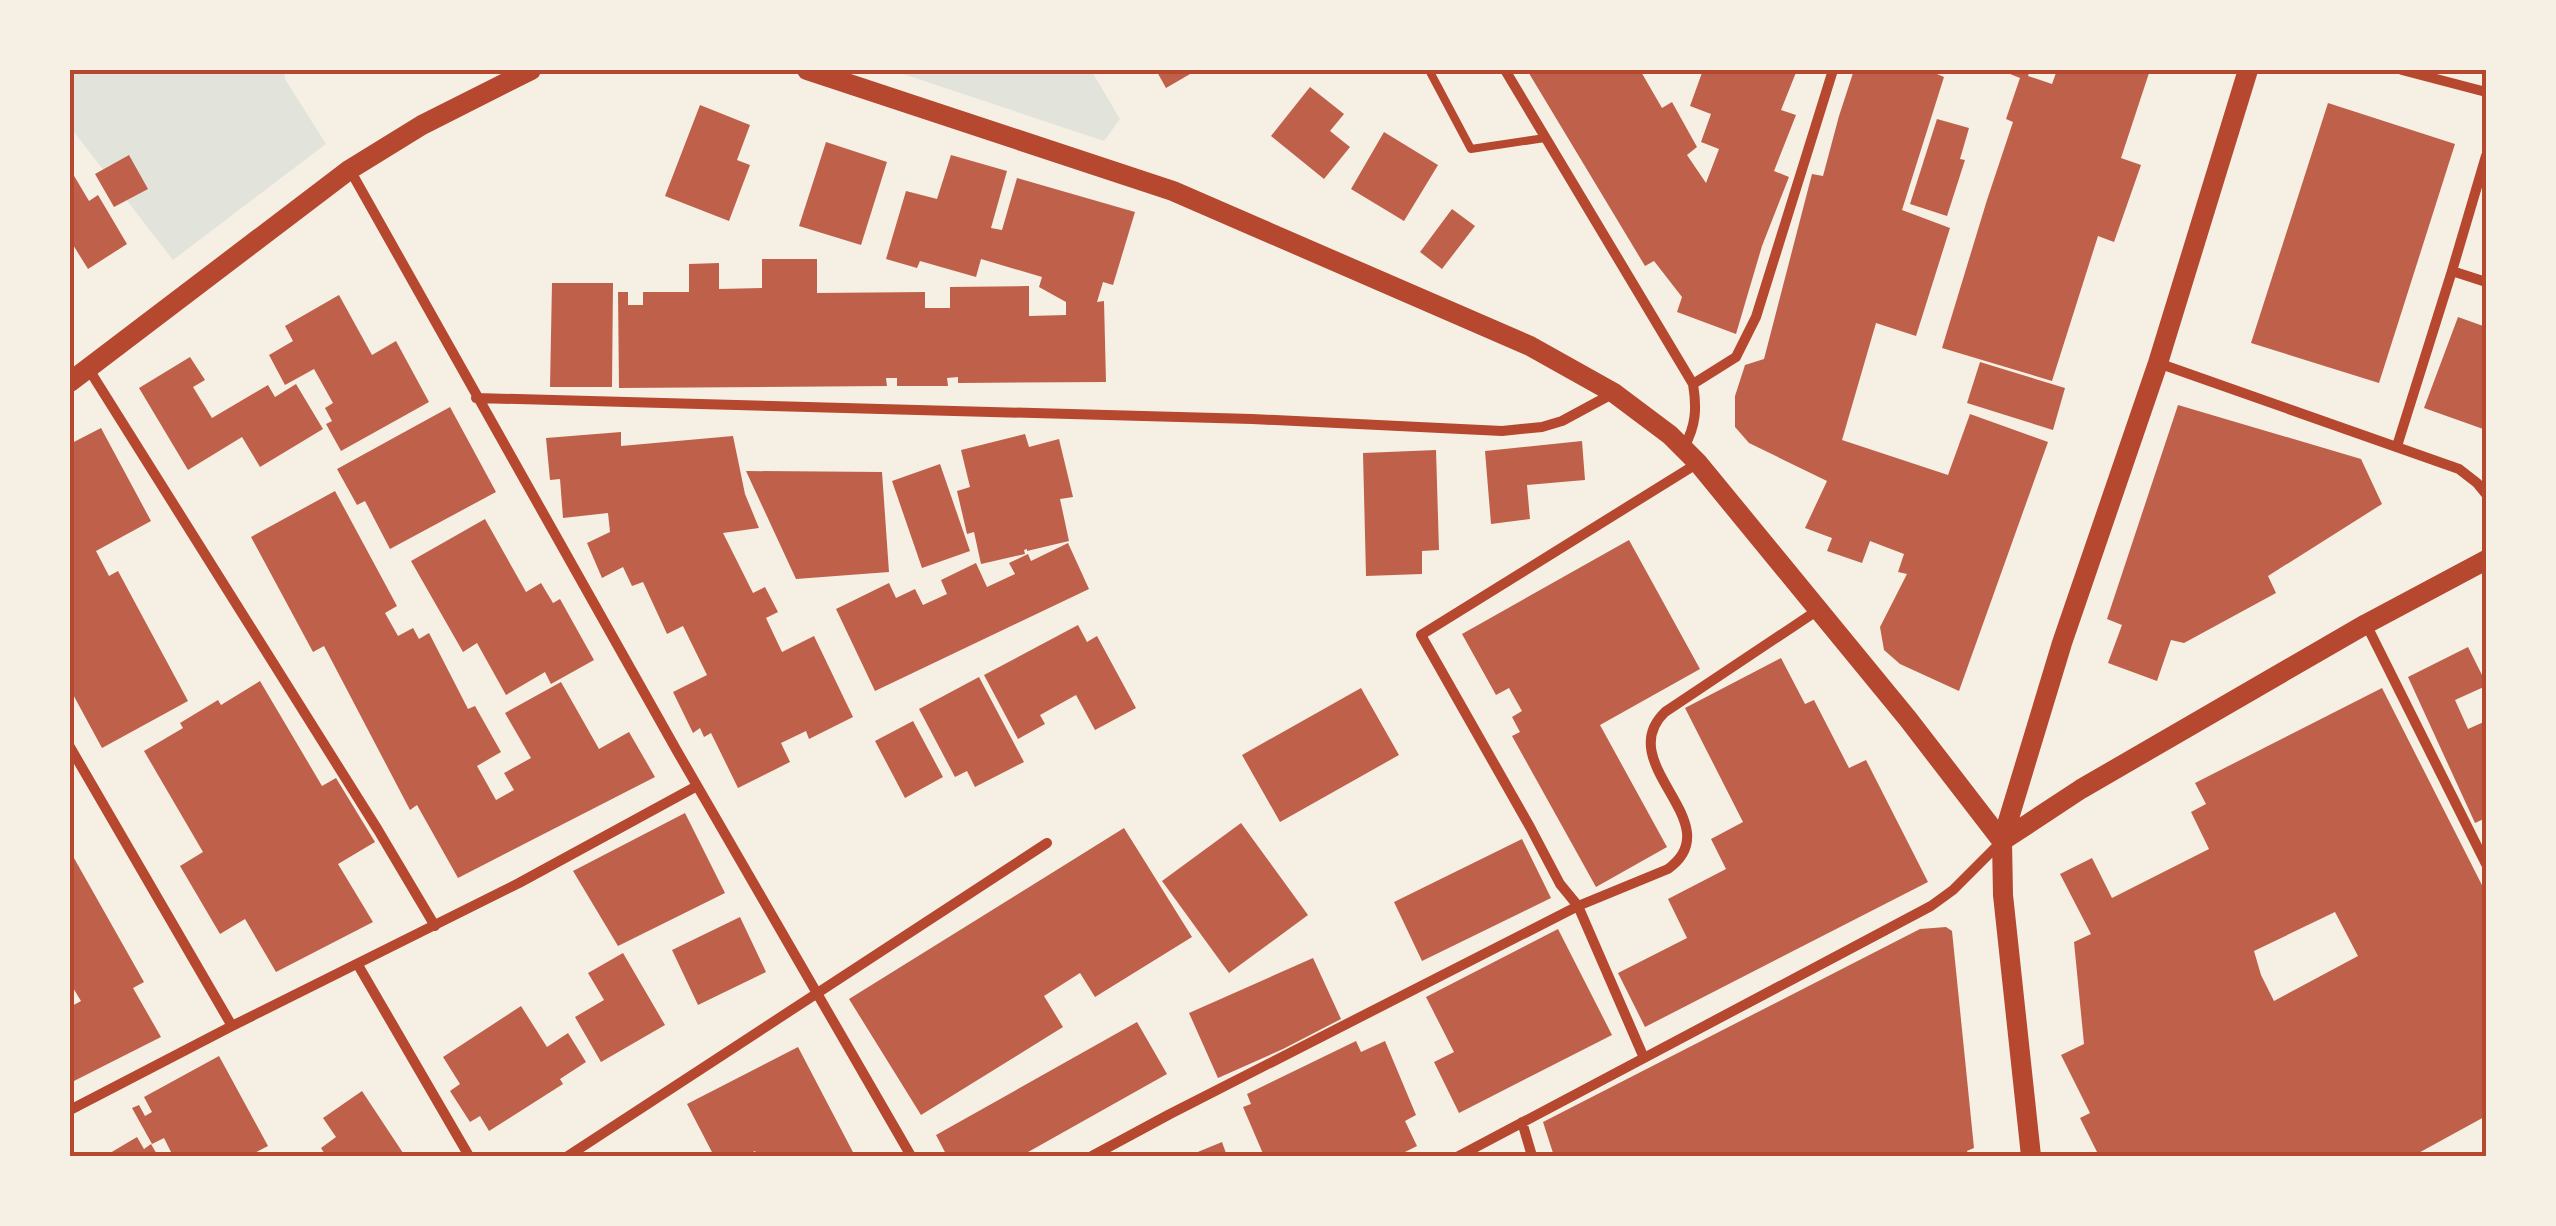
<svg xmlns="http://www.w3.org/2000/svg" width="2556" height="1226" font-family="'Source Serif 4',serif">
	<rect width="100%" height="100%" fill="#f6efe4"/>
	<path fill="#e2e4dc" d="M70,70H284L285,79L326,144L173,260L70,127Z
		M891,70H1091L1120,119L1104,141Z"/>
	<path fill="#bf614a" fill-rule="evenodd" d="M1156,70H1197L1166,88Z
		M1527,70H1640L1662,108L1672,102L1697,147L1687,155L1706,183L1719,149L1701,142L1711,114L1690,106L1703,70H1797L1781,110L1796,115L1774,171L1789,177L1762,246L1736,334L1677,312L1682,297L1654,261L1645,266Z
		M1854,70H1928L1944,77L1902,210L1950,228L1916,336L1876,323L1842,440L1948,475L1970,414L2048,442L1959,691L1900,664L1884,650L1880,627L1907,574L1898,572L1904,554L1870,541L1862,563L1827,551L1832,538L1805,528L1827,481L1749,443L1735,427V396L1745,365L1764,359L1812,174L1823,176L1839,116Z
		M2000,70H2030L2028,76L2052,84L2057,70H2150L2121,158L2141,165L2114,242L2098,236L2052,381L1942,348L1987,200L2013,122L2006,119L2020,78Z
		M1310,87L1344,114L1330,131L1350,147L1324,179L1271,136Z
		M2328,103L2455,144L2379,383L2251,343Z
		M700,105L750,125L737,160L750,165L729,221L665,196Z
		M1937,119L1969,128L1960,159L1965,160L1947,216L1910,204Z
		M1384,132L1438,165L1404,221L1351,189Z
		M826,142L887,162L861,245L799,226Z
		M129,155L148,189L114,207L95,174Z
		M951,155L1007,171L991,228L1002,230L1017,178L1135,212L1113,285L1103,282L1097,302L1104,301L1106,382L958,383V377L947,378L948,386H897V378H886L887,386L619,388L618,292H628V305H643V292H689V264L719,263V289L762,288V259H817V293L925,292V308H950V287L1029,286V316L1066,315V302L1039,287L1042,277L981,259L976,277L920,261L917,268L886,259L906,191L937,199Z
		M70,169L89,201L98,195L127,244L88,269L70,240Z
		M1452,209L1475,226L1442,269L1420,252Z
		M552,283H613L612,387H550Z
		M339,295L372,355L396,341L429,402L341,451L326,424L332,421L325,408L333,403L314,369L285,385L269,355L293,341L285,326Z
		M2458,317L2486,327V430L2424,408Z
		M190,357L205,380L193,387L212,418L268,385L275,397L296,384L323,429L260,467L242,437L188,470L139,388Z
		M1980,362L2065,388L2053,430L1967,403Z
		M2178,405L2361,459L2382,504L2268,576L2276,593L2184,643L2171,640L2157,681L2108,663L2122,625L2107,619Z
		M450,407L496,492L390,549L365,501L357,505L337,469Z
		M101,428L151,521L96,551L109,576L118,571L188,701L102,748L70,689V444Z
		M621,432V446L733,436L745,494L759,528L723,533L753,593L765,587L778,612L766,618L782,652L814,636L853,717L809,739L806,731L781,743L790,762L738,788L711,733L704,737L700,728L693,733L673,692L707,675L683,626L667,634L643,582L632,586L623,567L602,578L587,543L610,532L608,513L563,518L560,479L550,480L546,438Z
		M1025,434L1029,447L1059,439L1073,497L1060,499L1069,541L1027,551V549L1024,550L1025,554L981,564L974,532L967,534L957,491L970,487L961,450Z
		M1582,441L1585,480L1527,485L1530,519L1491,524L1485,451Z
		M1436,450L1439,550L1422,551V574L1366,576L1363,453Z
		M940,464L970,551L922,568L892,481Z
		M746,471L882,472L889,572L796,579Z
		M335,491L397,606L385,613L398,636L413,628L419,639L429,633L468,709L475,706L501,752L477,766L496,800L514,790L504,773L531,758L505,713L561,682L599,749L629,732L655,777L458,878L417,805L410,810L324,646L313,652L251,537Z
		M485,519L526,592L541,583L553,603L560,599L594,660L551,684L545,672L506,695L477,643L463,652L411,561Z
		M1629,540L1700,669L1600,725L1667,847L1596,887L1512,736L1520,732L1512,717L1522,711L1509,688L1496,695L1462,634Z
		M1068,543L1089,589L875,691L836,609L889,583L896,598L915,589L923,605L947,594L941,580L976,563L987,587L1015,574L1009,563L1028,554L1031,561Z
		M1078,625L1087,642L1097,636L1136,708L1095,730L1076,695L1040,715L1045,724L1018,739L984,675Z
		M2468,647L2486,683V686L2455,700L2468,729L2486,721V818L2475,823L2408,677Z
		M1781,658L1805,704L1814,700L1849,768L1866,760L1928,882L1645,1027L1618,973L1687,938L1668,899L1726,869L1711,839L1743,822L1685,708Z
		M979,677L1024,762L975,787L967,771L955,777L919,709Z
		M260,681L322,786L336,778L375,842L338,864L373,922L276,972L245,919L220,934L180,866L203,852L144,751L183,728L180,723L218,700L221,705Z
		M1361,688L1399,755L1280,822L1242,755Z
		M2382,688L2486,893V1116L2413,1156H2281L2279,1152L2271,1156H2099L2080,1118L2090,1113L2061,1055L2084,1044L2074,942L2091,934L2060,874L2092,858L2112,898L2209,849L2191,812L2206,804L2195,783ZM2335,912L2358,956L2274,1001L2261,975L2254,951Z
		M913,721L943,777L905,798L875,741Z
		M685,813L725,893L618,946L573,871Z
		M1241,823L1308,915L1229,973L1162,881Z
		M1124,828L1192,937L1095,997L1080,973L1044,996L1063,1027L921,1115L849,999Z
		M1522,839L1551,898L1422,961L1394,902Z
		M70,851L144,982L133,988L161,1037L70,1083V1007L81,1001L70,983Z
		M740,917L766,972L698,1005L672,950Z
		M1946,927L1952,931L1974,1148L1967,1151L1969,1156H1554L1543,1122L1920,929Z
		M1558,929L1612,1035L1459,1113L1434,1062L1454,1052L1426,997Z
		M623,953L665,1025L601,1062L575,1017L604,1000L588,973Z
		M1313,958L1341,1019L1283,1049L1218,1078L1189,1013Z
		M521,1006L547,1047L568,1033L586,1062L560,1079L563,1084L489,1131L480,1116L470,1122L450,1091L460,1084L443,1057Z
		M1137,1022L1167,1074L1021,1156H947L936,1135Z
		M1356,1041L1361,1052L1385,1041L1416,1115L1405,1121L1417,1146L1397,1156H1264L1243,1107L1251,1104L1247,1094Z
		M798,1047L855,1156H758L755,1151L745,1156H714L687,1104Z
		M219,1056L268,1146L249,1156H173L164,1138L152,1144L132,1108L139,1105L145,1116L152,1112L144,1097Z
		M362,1091L405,1156H326L321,1148L336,1137L323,1118Z
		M137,1137L144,1149L151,1144L158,1156H105Z
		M1222,1142L1227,1156H1188Z"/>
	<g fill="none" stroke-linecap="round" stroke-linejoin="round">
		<path stroke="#b5482f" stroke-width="8" d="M1429,70L1471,149L1545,138"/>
		<path stroke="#b5482f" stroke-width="10" d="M1505,70L1693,384C1697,408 1696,426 1684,447
			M2402,70L2486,92
			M350,170L677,751L911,1156
			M2452,271L2486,156
			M2158,363L2459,469L2477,483L2486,494
			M88,368L378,830L435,926
			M1693,384L1736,357L1756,317L1833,70
			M476,398L1252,419L1502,431L1542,427L1562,421L1612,394
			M2397,446L2452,271L2486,282
			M2366,624L2486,864
			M70,747L232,1026
			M358,965L469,1156
			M1644,1058L1578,906L1560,884L1530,827L1421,635L1698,463
			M70,1110L232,1026L519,883L697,786
			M1522,1122L1532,1156
			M568,1156L1047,843
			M1092,1156L1170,1114L1578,906L1668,869C1732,823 1611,764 1665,712L1818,610
			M1459,1156L1931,906L1953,890L2001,842"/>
		<path stroke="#b5482f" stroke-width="20" d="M807,70L1173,191L1530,346L1614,393L1670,435L1698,463L1908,719L2002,841
			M70,382L349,170L422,125L531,70
			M2002,841L2081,789L2366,624L2486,560
			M2031,1156L2003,895L2002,841L2062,643L2158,363L2248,70"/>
	</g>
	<rect width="2556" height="1226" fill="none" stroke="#f6efe4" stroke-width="145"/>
	<rect x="72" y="72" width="2412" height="1082" fill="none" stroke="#b5482f" stroke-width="4"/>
</svg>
